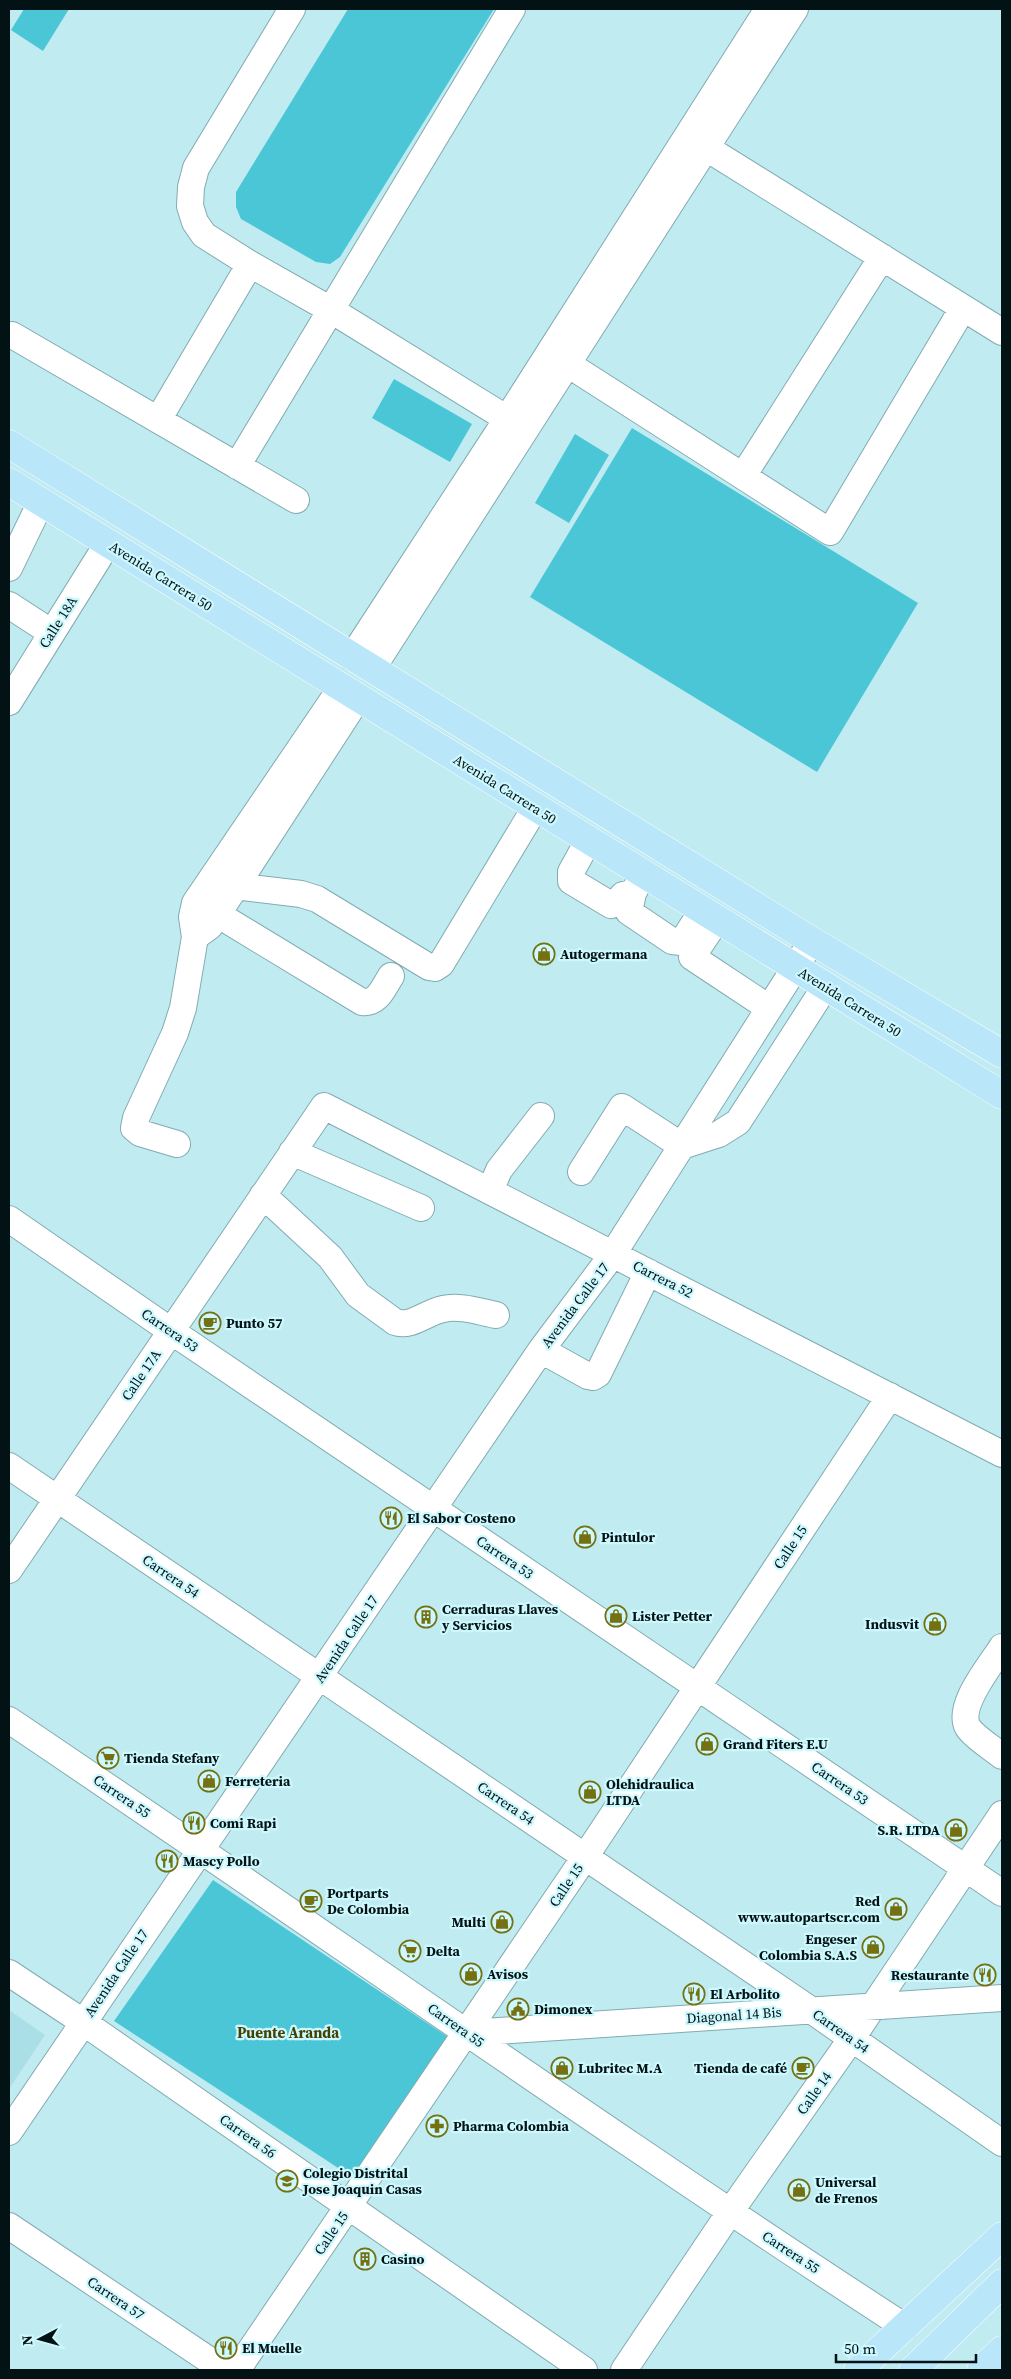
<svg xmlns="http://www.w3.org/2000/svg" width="1011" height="2379" font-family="'Source Serif 4',serif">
	<rect width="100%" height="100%" fill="#bfebf1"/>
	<path fill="#abdfe7" d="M9,2010L45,2035L9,2089Z"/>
	<path fill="#4bc6d7" d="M24,9H69L43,51L11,30Z
		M348,9H494L340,257L330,264L316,262L241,219L236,207V192Z
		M394,379L472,424L450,462L372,418Z
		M632,428L918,603L817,772L530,597Z
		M575,434L609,455L569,523L535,503Z
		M213,1880L457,2043L358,2181L114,2021Z"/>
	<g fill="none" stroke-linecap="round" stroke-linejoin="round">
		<g stroke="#82abb1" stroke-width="28">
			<path id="minor" d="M292,9L196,168L191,187L190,206L195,222L204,235L250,264L331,310L522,428
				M692,139L1002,332
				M12,335L296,500
				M552,354L830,532L963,308
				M158,420L250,264
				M237,466L512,9
				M743,476L882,257
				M9,568L41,502
				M9,605L52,633
				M352,657L507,419L768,9
				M372,669L795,9
				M9,702L108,543
				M588,841L571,872V881L611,905L618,901L623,895L633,893
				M643,875L633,893L629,912L672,941L681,942L684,939L702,911
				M235,886L301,894L317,899L429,967L435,968L441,964L535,808
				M217,914L362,1002C378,1004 383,988 391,976
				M712,927L692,957L769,1008
				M195,937L210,926L358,698
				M177,1144L140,1133L134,1128L136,1118L175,1033L183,1008L195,937L192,917L195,903L341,688
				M682,1146L719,1134L738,1122L825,987
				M292,1152L421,1208
				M581,1172L622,1107L682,1146
				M490,1191L499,1170L541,1116
				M263,1195L330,1257L358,1295L395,1322C411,1328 427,1312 443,1309C460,1305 480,1312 496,1315
				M9,1219L171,1331L1002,1893
				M541,1350L588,1376L593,1377L598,1374L648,1272
				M9,1466L811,2010L1002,2143
				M9,1570L324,1106L1002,1454
				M1002,1647C991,1665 954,1708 969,1729C977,1739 992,1748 1002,1756
				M9,1720C308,1921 602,2130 905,2327
				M9,1973L83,2022L584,2370
				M467,2033L1002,1998
				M9,2132L541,1350L613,1254L812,941
				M9,2226L224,2370
				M237,2370L585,1857L890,1396
				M624,2370L730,2212L852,2038L1002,1814"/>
		</g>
		<g stroke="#fff" stroke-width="29">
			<path id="major" d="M9,444L812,941L1002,1054
				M9,482L1002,1095
				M858,2370L1002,2236
				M913,2370L1002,2283
				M981,2370L1002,2350"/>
		</g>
		<use href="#minor" stroke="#fff" stroke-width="26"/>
		<use href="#major" stroke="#bae6fa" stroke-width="28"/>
	</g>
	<defs>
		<g id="shop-ring" transform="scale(1.125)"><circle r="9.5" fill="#ccf8fe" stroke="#757011" stroke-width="1.5"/><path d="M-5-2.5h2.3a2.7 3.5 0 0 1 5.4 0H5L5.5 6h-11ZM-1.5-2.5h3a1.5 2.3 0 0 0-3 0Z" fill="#757011"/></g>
		<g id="cafe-ring" transform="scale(1.125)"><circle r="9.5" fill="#ccf8fe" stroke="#757011" stroke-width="1.5"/><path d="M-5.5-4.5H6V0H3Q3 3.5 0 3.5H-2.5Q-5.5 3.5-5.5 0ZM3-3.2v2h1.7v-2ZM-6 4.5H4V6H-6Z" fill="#757011"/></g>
		<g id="restaurant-ring" transform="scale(1.125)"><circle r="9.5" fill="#ccf8fe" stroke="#757011" stroke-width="1.5"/><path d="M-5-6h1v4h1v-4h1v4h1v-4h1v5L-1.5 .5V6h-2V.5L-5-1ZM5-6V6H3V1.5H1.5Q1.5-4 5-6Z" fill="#757011"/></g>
		<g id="building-ring" transform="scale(1.125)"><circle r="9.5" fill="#ccf8fe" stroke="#757011" stroke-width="1.5"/><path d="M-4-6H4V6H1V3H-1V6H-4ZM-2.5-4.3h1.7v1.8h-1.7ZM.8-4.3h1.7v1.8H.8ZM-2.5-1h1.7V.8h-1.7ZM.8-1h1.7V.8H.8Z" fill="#757011"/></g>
		<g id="supermarket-ring" transform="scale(1.125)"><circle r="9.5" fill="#ccf8fe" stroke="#757011" stroke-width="1.5"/><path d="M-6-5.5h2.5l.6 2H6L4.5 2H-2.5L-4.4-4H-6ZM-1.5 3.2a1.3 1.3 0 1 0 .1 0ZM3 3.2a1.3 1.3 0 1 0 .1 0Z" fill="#757011"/></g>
		<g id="civic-ring" transform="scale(1.125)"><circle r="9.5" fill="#ccf8fe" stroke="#757011" stroke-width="1.5"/><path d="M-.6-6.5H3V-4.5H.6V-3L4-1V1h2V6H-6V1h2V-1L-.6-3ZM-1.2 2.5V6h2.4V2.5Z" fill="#757011"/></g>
		<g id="pharmacy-ring" transform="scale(1.125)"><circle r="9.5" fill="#ccf8fe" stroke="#757011" stroke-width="1.5"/><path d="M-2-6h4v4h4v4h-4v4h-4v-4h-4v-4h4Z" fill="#757011"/></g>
		<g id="school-ring" transform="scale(1.125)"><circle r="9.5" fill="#ccf8fe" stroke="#757011" stroke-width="1.5"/><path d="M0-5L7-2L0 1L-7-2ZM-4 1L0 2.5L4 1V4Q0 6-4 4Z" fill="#757011"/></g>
	</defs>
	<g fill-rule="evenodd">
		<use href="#shop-ring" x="544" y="954"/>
		<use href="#cafe-ring" x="210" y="1323"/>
		<use href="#restaurant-ring" x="391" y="1518"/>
		<use href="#shop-ring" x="585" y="1537"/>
		<use href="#shop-ring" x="616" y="1616"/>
		<use href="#building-ring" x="426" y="1617"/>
		<use href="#shop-ring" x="935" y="1624"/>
		<use href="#shop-ring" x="707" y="1744"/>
		<use href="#supermarket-ring" x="108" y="1758"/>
		<use href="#shop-ring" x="209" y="1781"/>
		<use href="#shop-ring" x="590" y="1792"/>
		<use href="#restaurant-ring" x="194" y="1823"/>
		<use href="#shop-ring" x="956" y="1830"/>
		<use href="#restaurant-ring" x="167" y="1861"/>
		<use href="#cafe-ring" x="311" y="1901"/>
		<use href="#shop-ring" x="896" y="1909"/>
		<use href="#shop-ring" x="502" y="1922"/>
		<use href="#shop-ring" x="873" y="1947"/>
		<use href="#supermarket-ring" x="410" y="1951"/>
		<use href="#shop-ring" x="471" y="1974"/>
		<use href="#restaurant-ring" x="985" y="1975"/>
		<use href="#restaurant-ring" x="694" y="1994"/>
		<use href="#civic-ring" x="518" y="2009"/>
		<use href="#shop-ring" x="562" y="2068"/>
		<use href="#cafe-ring" x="803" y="2068"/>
		<use href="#pharmacy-ring" x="437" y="2126"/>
		<use href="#school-ring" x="287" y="2181"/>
		<use href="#shop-ring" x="799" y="2190"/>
		<use href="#building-ring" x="365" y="2259"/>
		<use href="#restaurant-ring" x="226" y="2348"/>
	</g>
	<g text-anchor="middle" stroke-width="4.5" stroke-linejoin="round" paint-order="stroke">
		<g font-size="14" fill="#031215" stroke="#ccf8fe">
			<text transform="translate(161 576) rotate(32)" y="5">Avenida Carrera 50</text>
			<text transform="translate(58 622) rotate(-58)" y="5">Calle 18A</text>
			<text transform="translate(505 789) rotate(32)" y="5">Avenida Carrera 50</text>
			<text transform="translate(850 1002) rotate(32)" y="5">Avenida Carrera 50</text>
			<text transform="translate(663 1279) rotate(27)" y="5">Carrera 52</text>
			<text transform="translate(575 1305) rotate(-53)" y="5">Avenida Calle 17</text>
			<text transform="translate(170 1330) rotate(34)" y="5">Carrera 53</text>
			<text transform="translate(141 1375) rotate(-56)" y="5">Calle 17A</text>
			<text transform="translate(790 1547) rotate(-57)" y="5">Calle 15</text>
			<text transform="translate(505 1557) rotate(34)" y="5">Carrera 53</text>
			<text transform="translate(171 1576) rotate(34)" y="5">Carrera 54</text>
			<text transform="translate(346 1639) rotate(-56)" y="5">Avenida Calle 17</text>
			<text transform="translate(840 1783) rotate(34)" y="5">Carrera 53</text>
			<text transform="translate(122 1796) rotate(34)" y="5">Carrera 55</text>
			<text transform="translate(506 1803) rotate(34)" y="5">Carrera 54</text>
			<text transform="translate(566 1885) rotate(-56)" y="5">Calle 15</text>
			<text transform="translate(116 1973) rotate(-56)" y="5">Avenida Calle 17</text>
			<text transform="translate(734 2015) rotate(-4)" y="5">Diagonal 14 Bis</text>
			<text transform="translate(456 2025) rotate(35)" y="5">Carrera 55</text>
			<text transform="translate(841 2031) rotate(35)" y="5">Carrera 54</text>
			<text transform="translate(814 2093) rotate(-55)" y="5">Calle 14</text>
			<text transform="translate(248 2136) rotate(35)" y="5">Carrera 56</text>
			<text transform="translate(331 2233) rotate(-56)" y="5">Calle 15</text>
			<text transform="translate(791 2252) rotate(33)" y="5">Carrera 55</text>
			<text transform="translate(116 2298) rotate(34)" y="5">Carrera 57</text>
		</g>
		<g font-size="14" font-weight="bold" fill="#031215" stroke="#ccf8fe" text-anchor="start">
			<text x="560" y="959">Autogermana</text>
			<text x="226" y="1328">Punto 57</text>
			<text x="407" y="1523">El Sabor Costeno</text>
			<text x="601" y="1542">Pintulor</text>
			<text x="442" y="1614">Cerraduras Llaves<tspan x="442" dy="16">y Servicios</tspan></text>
			<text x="632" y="1621">Lister Petter</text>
			<text x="919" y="1629" text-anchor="end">Indusvit</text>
			<text x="723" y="1749">Grand Fiters E.U</text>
			<text x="124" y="1763">Tienda Stefany</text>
			<text x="225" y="1786">Ferreteria</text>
			<text x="606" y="1789">Olehidraulica<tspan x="606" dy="16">LTDA</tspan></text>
			<text x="210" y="1828">Comi Rapi</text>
			<text x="940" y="1835" text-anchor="end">S.R. LTDA</text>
			<text x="183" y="1866">Mascy Pollo</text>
			<text x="327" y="1898">Portparts<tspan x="327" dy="16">De Colombia</tspan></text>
			<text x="880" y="1906" text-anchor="end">Red<tspan x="880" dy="16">www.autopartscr.com</tspan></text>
			<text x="486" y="1927" text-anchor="end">Multi</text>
			<text x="857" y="1944" text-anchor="end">Engeser<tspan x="857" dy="16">Colombia S.A.S</tspan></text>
			<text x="426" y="1956">Delta</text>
			<text x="487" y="1979">Avisos</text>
			<text x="969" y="1980" text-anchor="end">Restaurante</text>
			<text x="710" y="1999">El Arbolito</text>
			<text x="534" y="2014">Dimonex</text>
			<text x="578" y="2073">Lubritec M.A</text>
			<text x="787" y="2073" text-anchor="end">Tienda de café</text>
			<text x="453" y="2131">Pharma Colombia</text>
			<text x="303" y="2178">Colegio Distrital<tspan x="303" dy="16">Jose Joaquin Casas</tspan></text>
			<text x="815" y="2187">Universal<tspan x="815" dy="16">de Frenos</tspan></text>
			<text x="381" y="2264">Casino</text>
			<text x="242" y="2353">El Muelle</text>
		</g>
		<g font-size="15" font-weight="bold" fill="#444100" stroke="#ccf8fe">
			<text x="288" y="2038">Puente Aranda</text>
		</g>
	</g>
	<rect width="1011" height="2379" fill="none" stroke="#031215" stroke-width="20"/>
	<g transform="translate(40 2339) rotate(264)" stroke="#ccf8fe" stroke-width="4" paint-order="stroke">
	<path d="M0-4L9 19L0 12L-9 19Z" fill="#031215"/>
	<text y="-8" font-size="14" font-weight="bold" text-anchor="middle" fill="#031215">N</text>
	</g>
	<path d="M836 2354v8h140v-8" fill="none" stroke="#031215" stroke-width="2.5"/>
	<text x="844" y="2354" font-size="15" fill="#031215" stroke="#ccf8fe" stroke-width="4" paint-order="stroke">50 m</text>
</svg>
